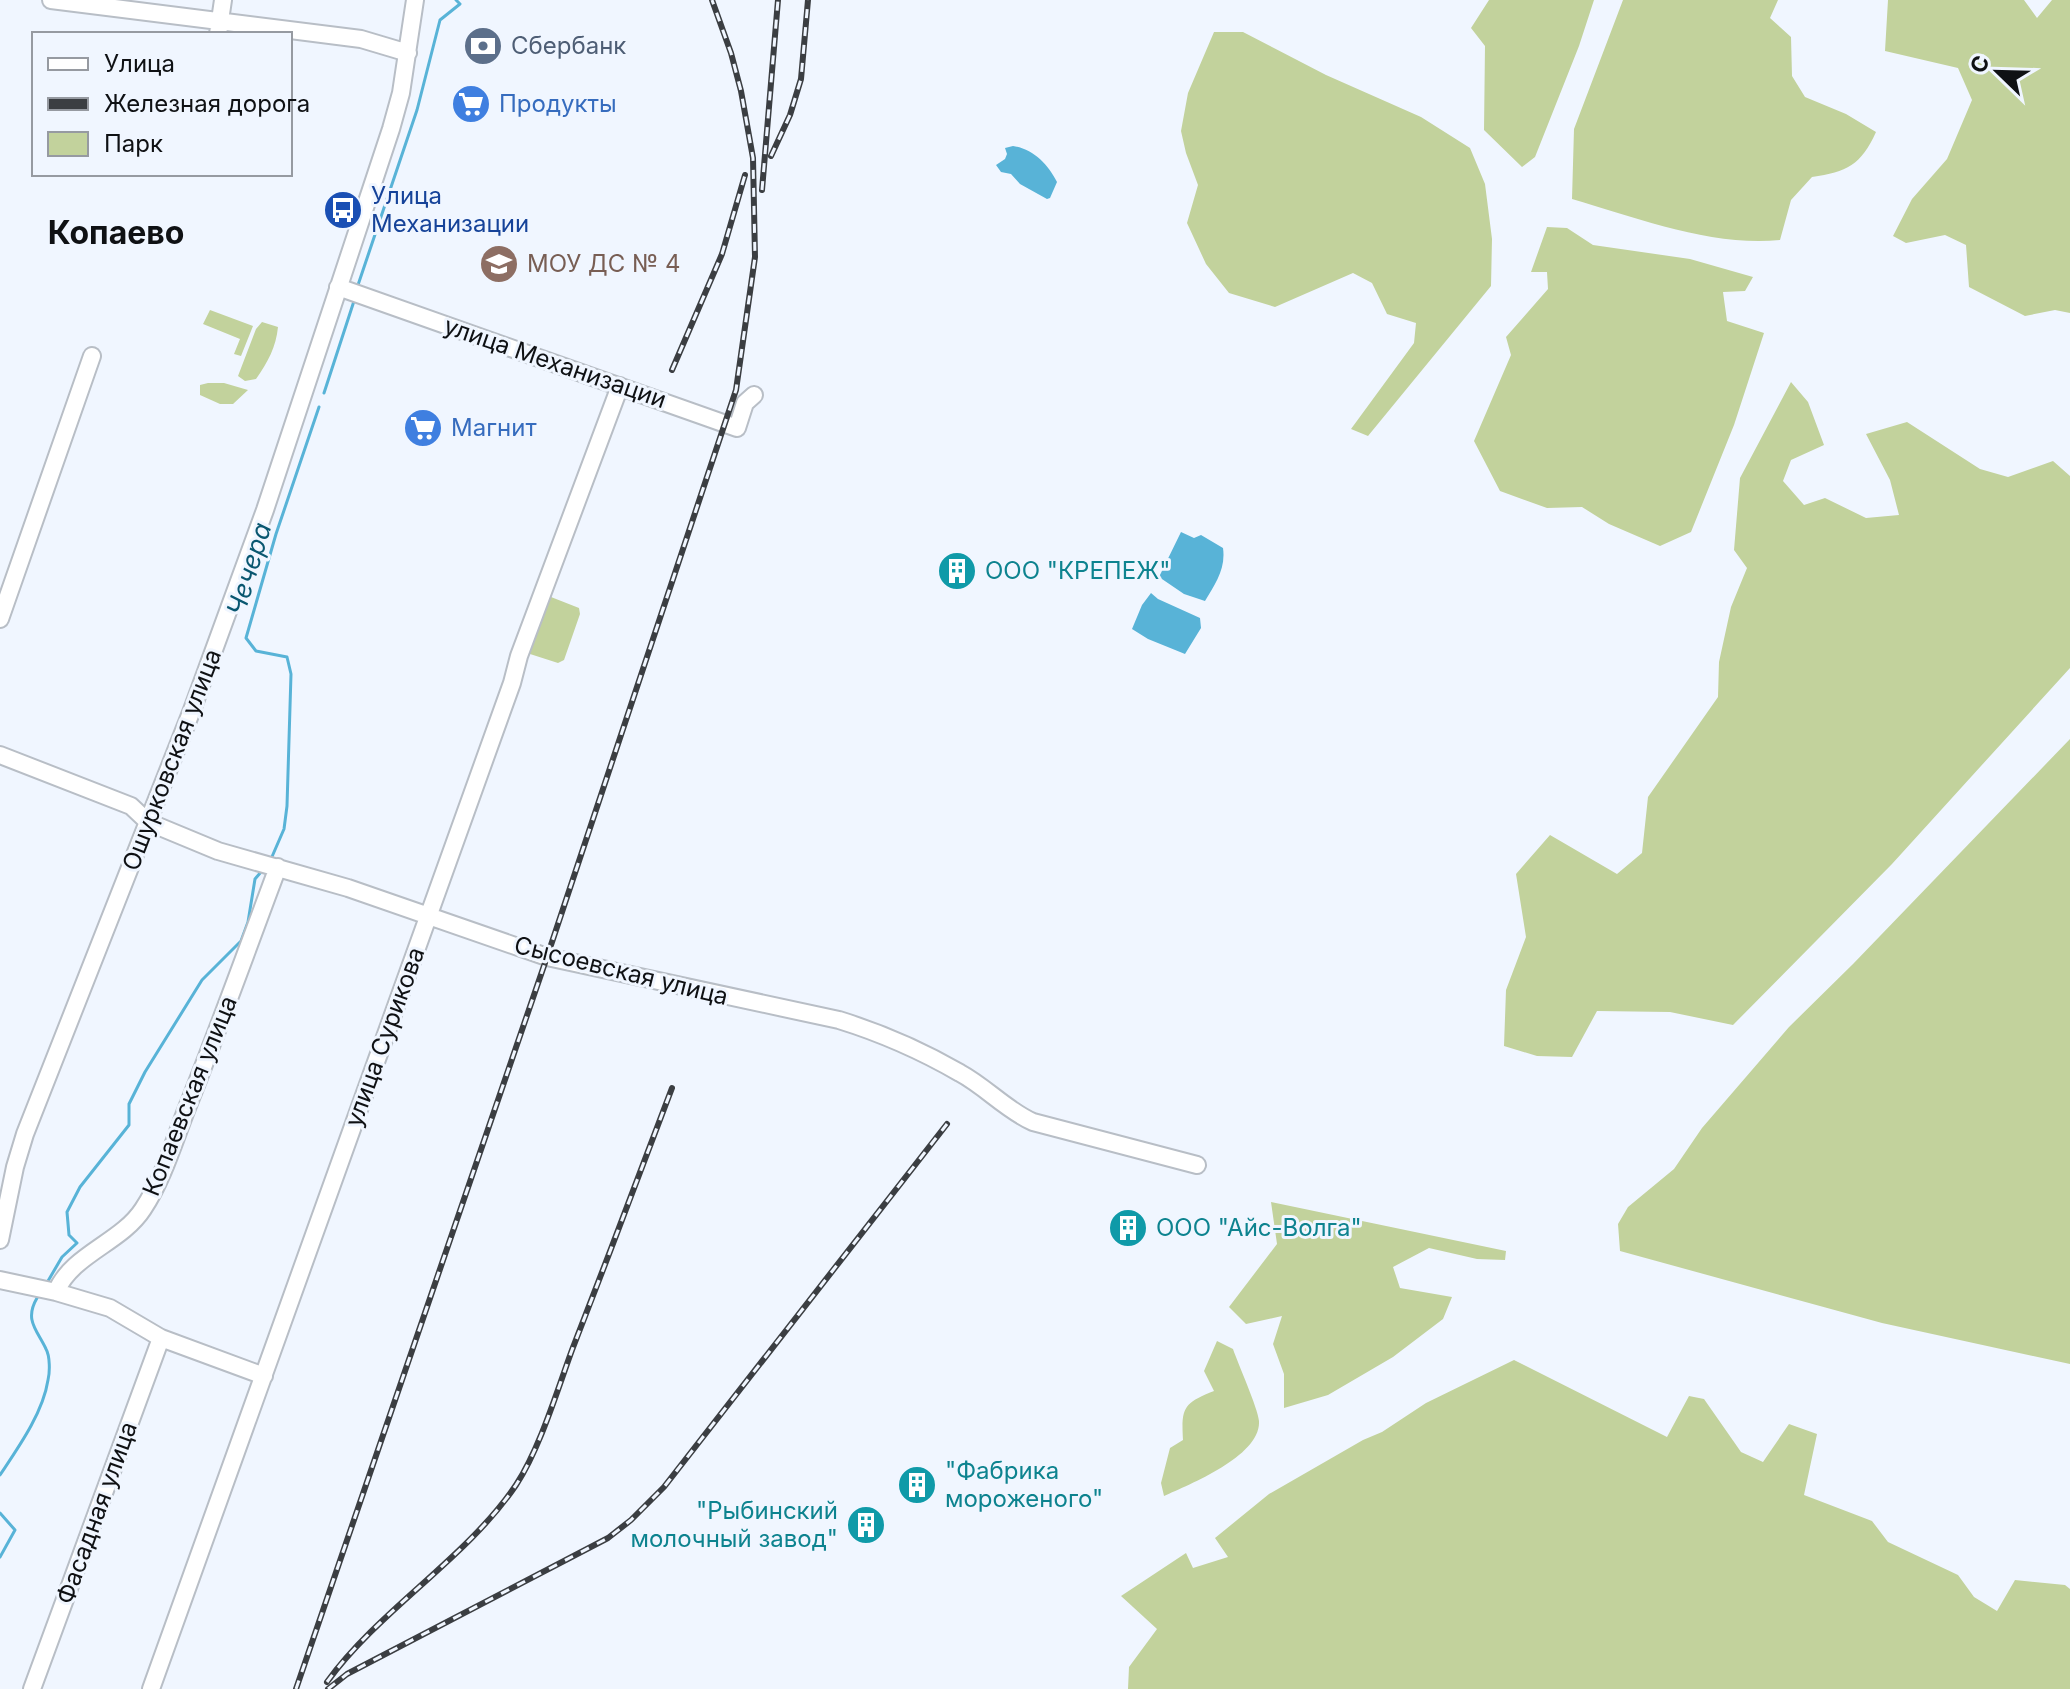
<svg xmlns="http://www.w3.org/2000/svg" width="2070" height="1689" font-family="Inter,sans-serif">
	<rect width="100%" height="100%" fill="#f0f6ff"/>
	<path fill="#c2d29c" d="M1489,0H1594L1579,46L1535,157L1522,167L1484,130L1485,46L1471,28Z
		M1623,0H1778L1770,18L1791,37L1792,76L1805,97L1846,114L1876,132C1861,165 1847,172 1812,177L1791,200L1780,240C1713,247 1637,218 1572,199L1574,129Z
		M1888,0H2024L2037,18L2052,0H2070V313L2055,310L2025,316L1969,287L1966,245L1945,235L1906,243L1893,236L1912,199L1947,159L1972,100L1958,68L1885,51Z
		M1214,32H1243L1326,75L1421,117L1470,148L1485,184L1492,239L1491,286L1368,436L1351,429L1414,343L1416,323L1387,314L1372,283L1353,273L1275,307L1229,293L1206,264L1187,223L1198,185L1186,153L1181,131L1188,93Z
		M1547,227L1567,228L1593,245L1690,259L1753,277L1745,291L1723,292L1727,321L1764,333L1734,425L1691,532L1660,546L1609,524L1582,507L1547,508L1500,491L1474,441L1511,355L1506,337L1548,289L1547,272H1531Z
		M210,310L253,326L241,356L234,354L240,339L203,324Z
		M262,322L278,327C276,347 268,362 256,379L245,381L238,376L256,329Z
		M1791,382L1808,402L1824,445L1791,460L1783,481L1804,505L1825,498L1866,518L1899,515L1890,480L1866,434L1907,422L1980,469L2008,477L2053,461L2070,476V668L1892,864L1733,1025L1670,1012L1597,1011L1572,1057L1537,1056L1504,1046L1506,990L1526,937L1516,874L1550,835L1617,874L1642,853L1648,797L1718,697L1719,662L1731,607L1747,568L1734,550L1740,478Z
		M208,383H224L248,390L233,404H220L200,395V385Z
		M551,597L579,608L580,614L564,660L558,663L530,654L527,648L545,601Z
		M2070,739V1364L1882,1323L1620,1251L1618,1224L1628,1207L1674,1169L1702,1128L1789,1027L1853,964Z
		M1271,1202L1506,1251L1505,1260L1477,1259L1429,1248L1393,1267L1400,1288L1452,1297L1443,1319L1393,1357L1328,1395L1284,1408V1374L1273,1344L1282,1316L1246,1324L1229,1307L1277,1244Z
		M1217,1341L1233,1349C1238,1364 1258,1408 1259,1421C1261,1456 1190,1484 1164,1496L1161,1483L1170,1448L1183,1440C1181,1407 1184,1403 1214,1391L1204,1371Z
		M1514,1360L1667,1437L1689,1396L1704,1399L1741,1452L1763,1462L1789,1424L1817,1434L1804,1495L1872,1521L1888,1542L1958,1575L1974,1597L1997,1611L2015,1580L2065,1585L2070,1589V1689H1128L1129,1667L1157,1629L1121,1596L1186,1553L1193,1568L1228,1557L1215,1538L1269,1494L1363,1440L1382,1432L1426,1403Z"/>
	<path fill="#58b3d7" d="M1013,146C1033,149 1048,164 1057,182L1050,198L1047,199L1020,184L1011,174L1001,172L996,165L1005,159L1007,154L1005,148Z
		M1181,532L1194,538L1201,535L1223,548C1226,569 1215,584 1205,601L1184,594L1159,577Z
		M1151,593L1158,599L1200,618L1201,628L1185,654L1148,639L1132,629L1142,605Z"/>
	<g fill="none" stroke-linecap="round" stroke-linejoin="round">
		<path stroke="#58b3d7" stroke-width="3" d="M358,285L417,110L440,20L460,4L456,0
			M324,393L354,301
			M271,859L284,829L287,806L291,674L287,657L256,651L246,638L276,534L319,407
			M48,1281L62,1257L77,1243L69,1235L67,1212L80,1187L129,1125V1104L145,1072L202,980L241,941L248,922L255,879L261,872
			M0,1475C18,1448 43,1413 48,1380C50,1372 50,1356 46,1349C37,1330 24,1320 37,1298
			M0,1513L15,1530L0,1557"/>
		<g stroke="#b8bec6" stroke-width="20">
			<path id="minor" d="M51,0L361,39L408,53
				M218,34L223,0
				M338,287L737,428L745,403L754,395
				M0,619L92,356
				M0,755L131,806L148,822L218,851L348,888L547,957L839,1020C881,1033 922,1051 960,1073C986,1087 1006,1110 1033,1122L1197,1165
				M0,1240L15,1167L25,1134L192,710L265,510L391,129L401,93L415,0
				M0,1280L56,1292L110,1308L161,1338L264,1376
				M56,1292C72,1254 121,1243 143,1209C163,1179 174,1141 187,1108C219,1028 248,947 278,867
				M32,1689L161,1338
				M151,1689L512,683L519,656L620,386"/>
		</g>
		<use href="#minor" stroke="#fff" stroke-width="16"/>
		<g stroke="#3b3e42" stroke-width="6">
			<path id="rail" d="M771,156L790,115L801,79L808,0
				M762,190L778,0
				M672,370L722,254L745,175
				M327,1682C380,1609 466,1559 516,1485C540,1448 557,1391 572,1350C606,1263 639,1175 672,1088
				M296,1689L547,957L736,390L755,257L753,158L741,91L731,53L712,0
				M328,1689L347,1674L608,1538L631,1520L664,1487L947,1124"/>
		</g>
		<use href="#rail" stroke="#f0f6ff" stroke-width="3" stroke-dasharray="9" stroke-linecap="butt"/>
	</g>
	<defs>
		<g id="bank-disc" transform="scale(2)"><circle r="9.5" fill="#5c6f8a" stroke="#f0f6ff"/><path d="M-6-4H6V4H-6ZM0-2.3a2.3 2.3 0 1 0 0 4.6a2.3 2.3 0 1 0 0-4.6Z" fill="#fff"/></g>
		<g id="supermarket-disc" transform="scale(2)"><circle r="9.5" fill="#3f7fe0" stroke="#f0f6ff"/><path d="M-6-5.5h2.5l.6 2H6L4.5 2H-2.5L-4.4-4H-6ZM-1.5 3.2a1.3 1.3 0 1 0 .1 0ZM3 3.2a1.3 1.3 0 1 0 .1 0Z" fill="#fff"/></g>
		<g id="bus-disc" transform="scale(2)"><circle r="9.5" fill="#1a4fb4" stroke="#f0f6ff"/><path d="M-5-6H5V4H4V6H2V4H-2V6H-4V4H-5ZM-3.5-4V0h7V-4ZM-3.5 1.2v1.5H-2V1.2ZM2 1.2v1.5H3.5V1.2Z" fill="#fff"/></g>
		<g id="school-disc" transform="scale(2)"><circle r="9.5" fill="#8d6e63" stroke="#f0f6ff"/><path d="M0-5L7-2L0 1L-7-2ZM-4 1L0 2.5L4 1V4Q0 6-4 4Z" fill="#fff"/></g>
		<g id="building-disc" transform="scale(2)"><circle r="9.5" fill="#0f9aa8" stroke="#f0f6ff"/><path d="M-4-6H4V6H1V3H-1V6H-4ZM-2.5-4.3h1.7v1.8h-1.7ZM.8-4.3h1.7v1.8H.8ZM-2.5-1h1.7V.8h-1.7ZM.8-1h1.7V.8H.8Z" fill="#fff"/></g>
	</defs>
	<g fill-rule="evenodd">
		<use href="#bank-disc" x="483" y="46"/>
		<use href="#supermarket-disc" x="471" y="104"/>
		<use href="#bus-disc" x="343" y="210"/>
		<use href="#school-disc" x="499" y="264"/>
		<use href="#supermarket-disc" x="423" y="428"/>
		<use href="#building-disc" x="957" y="571"/>
		<use href="#building-disc" x="1128" y="1228"/>
		<use href="#building-disc" x="917" y="1485"/>
		<use href="#building-disc" x="866" y="1525"/>
	</g>
	<g text-anchor="middle" stroke-width="6" stroke-linejoin="round" paint-order="stroke">
		<g font-size="24" fill="#4e5e75" stroke="#f0f6ff" text-anchor="start">
			<text x="511" y="54">Сбербанк</text>
		</g>
		<g font-size="24" fill="#366cbe" stroke="#f0f6ff" text-anchor="start">
			<text x="499" y="112">Продукты</text>
			<text x="451" y="436">Магнит</text>
		</g>
		<g font-size="24" fill="#164399" stroke="#f0f6ff" text-anchor="start">
			<text x="371" y="204">Улица<tspan x="371" dy="28">Механизации</tspan></text>
		</g>
		<g font-size="24" fill="#785e54" stroke="#f0f6ff" text-anchor="start">
			<text x="527" y="272">МОУ ДС № 4</text>
		</g>
		<g font-size="24" fill="#0f1114" stroke="#f0f6ff">
			<text transform="translate(555 363) rotate(19)" y="8">улица Механизации</text>
			<text transform="translate(172 760) rotate(-69)" y="8">Ошурковская улица</text>
			<text transform="translate(621 971) rotate(14)" y="8">Сысоевская улица</text>
			<text transform="translate(385 1037) rotate(-70)" y="8">улица Сурикова</text>
			<text transform="translate(190 1096) rotate(-68)" y="8">Копаевская улица</text>
			<text transform="translate(97 1513) rotate(-70)" y="8">Фасадная улица</text>
		</g>
		<g font-size="24" fill="#0d838f" stroke="#f0f6ff" text-anchor="start">
			<text x="985" y="579">ООО "КРЕПЕЖ"</text>
			<text x="1156" y="1236">ООО "Айс-Волга"</text>
			<text x="945" y="1479">"Фабрика<tspan x="945" dy="28">мороженого"</tspan></text>
			<text x="838" y="1519" text-anchor="end">"Рыбинский<tspan x="838" dy="28">молочный завод"</tspan></text>
		</g>
		<g font-size="26" font-style="italic" fill="#095770" stroke="#f0f6ff">
			<text transform="translate(249 569) rotate(-73)" y="9">Чечера</text>
		</g>
		<g font-size="32" font-weight="bold" fill="#0f1114" stroke="#f0f6ff">
			<text x="116" y="244">Копаево</text>
		</g>
	</g>
	<rect x="32" y="32" width="260" height="144" fill="#f0f6ff" stroke="#969aa1" stroke-width="2"/>
	<rect x="48" y="58" width="40" height="12" fill="#ffffff" stroke="#969aa1" stroke-width="2"/>
	<text x="104" y="72" font-size="24" fill="#0f1114">Улица</text>
	<rect x="48" y="98" width="40" height="12" fill="#3b3e42" stroke="#969aa1" stroke-width="2"/>
	<text x="104" y="112" font-size="24" fill="#0f1114">Железная дорога</text>
	<rect x="48" y="132" width="40" height="24" fill="#c2d29c" stroke="#969aa1" stroke-width="2"/>
	<text x="104" y="152" font-size="24" fill="#0f1114">Парк</text>
	<g transform="translate(1998 72) rotate(293)" stroke="#f0f6ff" stroke-width="6" paint-order="stroke">
	<path d="M0-6L14 30L0 20L-14 30Z" fill="#0f1114"/>
	<text y="-12" font-size="22" font-weight="bold" text-anchor="middle" fill="#0f1114">С</text>
	</g>
</svg>
